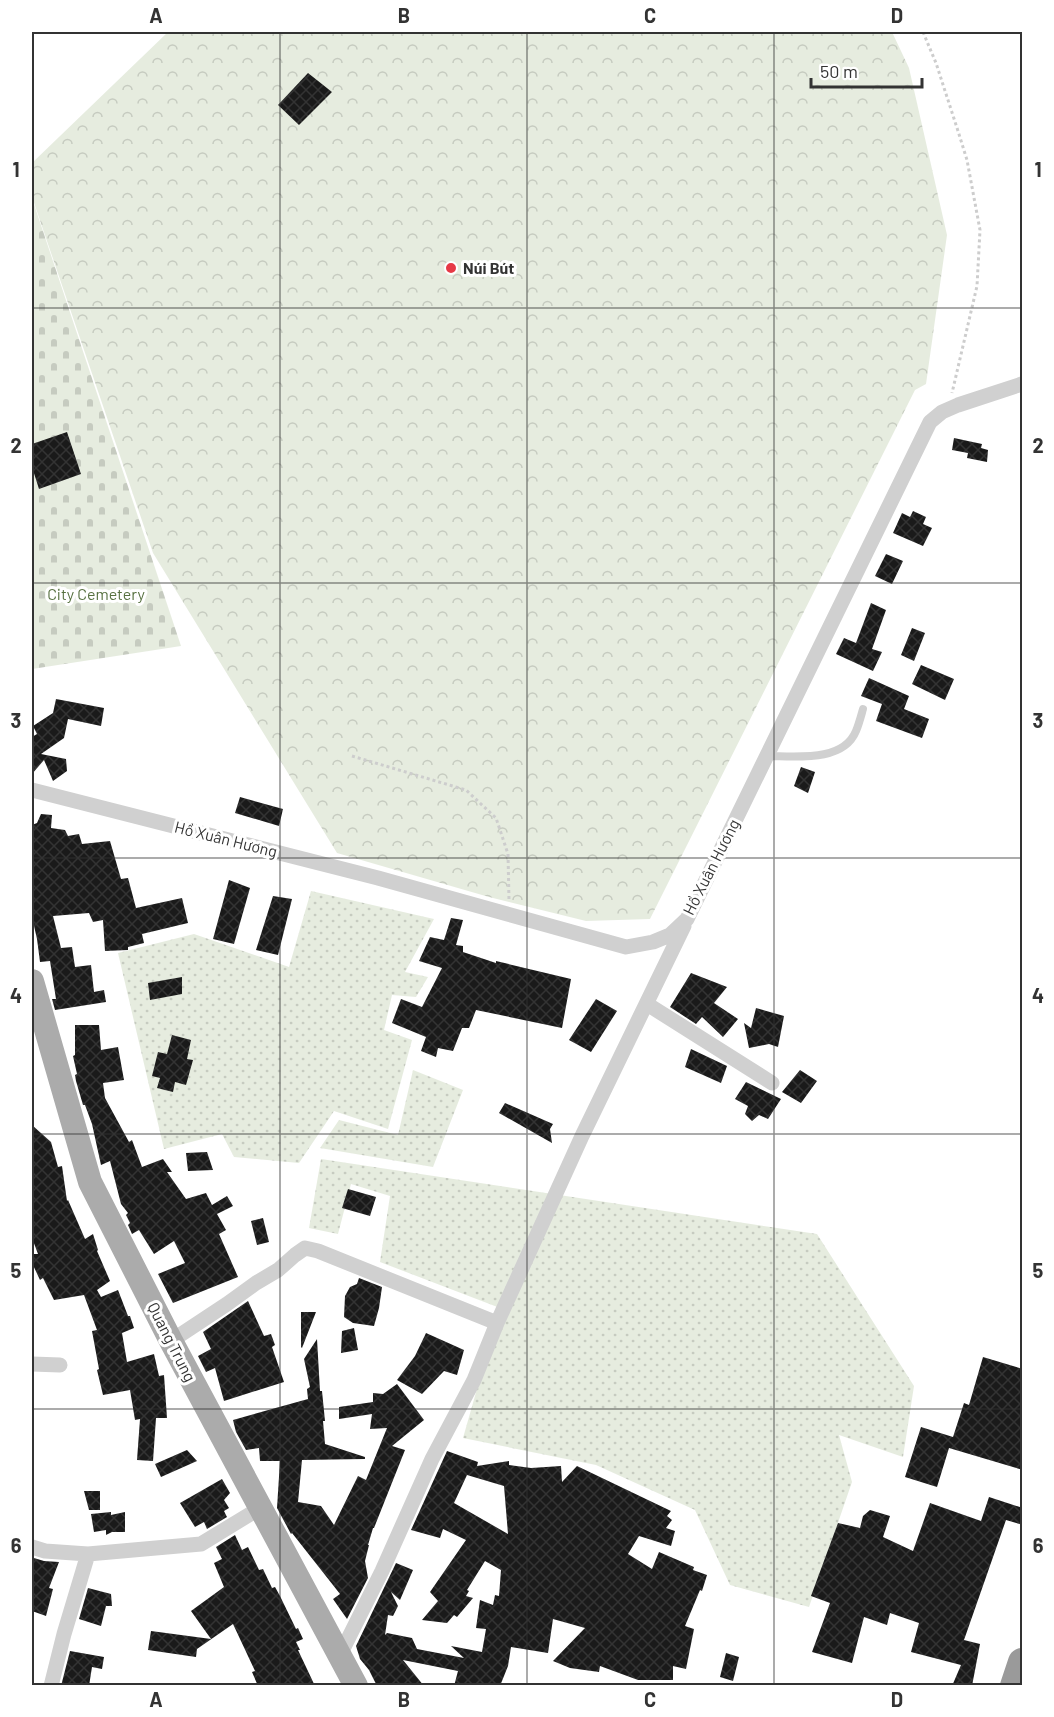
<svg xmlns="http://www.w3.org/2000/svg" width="1054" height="1717" font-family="Barlow,sans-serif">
	<defs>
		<pattern id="grass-dots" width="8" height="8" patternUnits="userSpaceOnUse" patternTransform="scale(1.5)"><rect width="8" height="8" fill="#e6ecdf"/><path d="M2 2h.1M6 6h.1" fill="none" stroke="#c6cbc0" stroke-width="1.8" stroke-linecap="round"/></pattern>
		<pattern id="forest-crowns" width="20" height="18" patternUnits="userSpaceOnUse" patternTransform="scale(1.5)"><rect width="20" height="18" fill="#e6ecdf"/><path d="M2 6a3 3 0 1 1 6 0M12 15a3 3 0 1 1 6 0" fill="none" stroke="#c6cbc0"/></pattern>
		<pattern id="cemetery-stones" width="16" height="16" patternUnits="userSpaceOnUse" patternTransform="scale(1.5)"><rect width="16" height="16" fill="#e6ecdf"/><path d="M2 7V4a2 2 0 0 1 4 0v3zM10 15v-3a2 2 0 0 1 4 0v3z" fill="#c6cbc0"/></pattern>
		<pattern id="building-cross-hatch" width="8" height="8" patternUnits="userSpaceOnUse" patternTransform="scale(1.5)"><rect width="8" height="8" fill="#1a1a1a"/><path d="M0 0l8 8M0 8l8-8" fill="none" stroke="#333"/></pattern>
	</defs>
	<rect width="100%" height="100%" fill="#fff"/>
	<path fill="url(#grass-dots)" d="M311,891L434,919L405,972L428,977L416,997L392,995L384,1030L412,1040L388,1129L334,1111L299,1163L234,1157L222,1134L164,1149L118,953L194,934L289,967Z
		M413,1070L463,1090L433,1167L320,1148L339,1120L398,1135Z
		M321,1159L817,1234L914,1386L903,1457L839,1435L852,1482L809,1607L730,1585L695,1510L596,1465L463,1438L500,1308L380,1262L390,1196L351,1184L338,1234L309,1228Z"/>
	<path fill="url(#forest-crowns)" d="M168,32H892L909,68L947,235L926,384L915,390L650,919L586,921L489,897L337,853L153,553L32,197V163Z"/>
	<path fill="url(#cemetery-stones)" d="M32,198L181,646L32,669Z"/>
	<path fill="url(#building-cross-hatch)" fill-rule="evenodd" d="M308,73L332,92L299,125L278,105Z
		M67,432L81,474L39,489L32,467V444Z
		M954,438L982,444L981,448L988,450L987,462L967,458L968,453L952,450Z
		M913,511L926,517L923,524L932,528L923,546L893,533L902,513L910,517Z
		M886,554L903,561L892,584L875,576Z
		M871,603L886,610L872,649L882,652L873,671L836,654L844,638L856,643Z
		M912,628L925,633L914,661L901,655Z
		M921,665L954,679L945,700L912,684Z
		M869,678L909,696L904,709L929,719L922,738L876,721L882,704L861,696Z
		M56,699L104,708L101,726L68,719L64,738L41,754L66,759L67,771L53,781L44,760L32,774V737L37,734L33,726L53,713Z
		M801,767L815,772L808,793L794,786Z
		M240,797L283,809L279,826L235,813Z
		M41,814L52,815L51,828L65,830L68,836L79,834L82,844L110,841L121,879L128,878L136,908L182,898L188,923L142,934L144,943L128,947V950L105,951L103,920L93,922L89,913L53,916L61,948L72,947L75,967L91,965L94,992L104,990L106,1002L55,1010L52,999H56L50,961L40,962L37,939L32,917V825L37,823Z
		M229,880L250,888L234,944L213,939Z
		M273,896L292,899L278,955L256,950Z
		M451,918L463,920L456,945L463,946V952L496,963V961L571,979L562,1028L476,1010L469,1028H462L453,1051L438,1048L436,1057L421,1051L426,1037L392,1023L401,999L422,1007L442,968L419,961L430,937L444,940Z
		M691,973L727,987L714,1003L738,1019L723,1037L702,1017L696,1024L670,1007Z
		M182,977V994L150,1000L148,983Z
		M596,999L617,1011L591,1052L569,1040Z
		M756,1008L784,1016L778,1047L769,1044L749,1048L744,1023L751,1028Z
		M75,1025H99L101,1050L118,1047L124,1080L103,1083L105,1098L129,1142L132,1140L142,1167L163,1159L172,1172H167L186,1199L206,1193L212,1205L227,1196L233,1206L217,1214L226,1230L219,1234L238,1277L173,1303L158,1274L185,1263L174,1241L154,1254L139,1230L132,1234L128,1225L130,1223L126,1215L128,1213L121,1204L110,1161L101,1165L92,1124L85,1105H83L76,1081L75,1075L77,1074L73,1056L75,1055Z
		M172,1035L191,1040L187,1059L193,1060L186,1085L175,1082L173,1092L157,1088L160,1078L152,1076L158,1052L167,1054Z
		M691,1049L727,1066L721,1083L685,1067Z
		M800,1070L817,1081L801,1103L782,1092Z
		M746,1082L781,1099L768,1119L759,1115L752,1121L745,1114L748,1106L735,1099Z
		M505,1103L553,1124L550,1129L552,1143L499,1113Z
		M32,1125L51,1142L58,1167L62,1166L67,1201L68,1200L85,1239L93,1234L98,1250L97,1251L110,1281L97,1290L101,1297L118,1290L128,1316H130L134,1328L122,1333L127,1362L154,1354L159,1376L164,1375L167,1418H156L153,1461L137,1460L140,1419L135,1420L130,1390L103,1395L97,1370L99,1369L92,1331L97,1330L84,1295L54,1300L43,1278L40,1280L32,1263V1254H38L32,1238Z
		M207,1152L213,1170L188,1171L186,1153Z
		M348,1189L376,1197L370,1216L342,1208Z
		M263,1218L269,1242L257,1245L251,1221Z
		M359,1278L382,1287L379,1308L374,1326L353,1323L344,1317L345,1296L350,1287L357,1284Z
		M248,1301L264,1336L271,1334L275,1345L272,1347L284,1382L224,1401L215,1368L206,1372L198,1356L211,1349L203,1332Z
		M301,1312H316L302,1348L301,1347Z
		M354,1328L358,1350L341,1353L342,1331Z
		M426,1333L464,1350L457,1375L444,1371L422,1394L397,1380L415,1356Z
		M317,1339L320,1391H322L325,1421H323L325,1444L365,1457V1459L302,1460L298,1502L321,1506L334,1525L358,1476L366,1480L387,1428L370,1429L372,1414L339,1419V1407L373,1402V1393L383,1394L397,1384L424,1420L392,1446L405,1450L374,1528H373L368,1545H369L365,1561L368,1578L347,1619L333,1599L340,1594L292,1533L291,1534L277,1508L280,1461H260L259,1448L246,1450L236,1432L233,1420L308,1399L307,1389L310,1387L304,1359Z
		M983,1357L1023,1369V1470L949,1448L937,1487L905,1477L921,1427L953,1437L964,1403L969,1405Z
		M187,1450L197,1461L161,1477L155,1464Z
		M447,1451L478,1462L477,1466L509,1461V1465L531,1468L561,1466L562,1482L577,1466L671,1511L667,1516L672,1520L666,1528L675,1531L671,1546L639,1536L628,1554L652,1569L659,1552L694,1567L693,1570L707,1575L702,1591L700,1590L685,1626L694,1629L686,1669L673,1666V1680H638L600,1666L599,1672L570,1668L553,1661L585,1628L553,1619L548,1653L511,1647L508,1666L500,1686H454L458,1671L403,1660L424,1686H377L369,1670L360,1659L356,1646L396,1563L413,1570L400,1600L391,1592L398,1606L393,1616L388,1615L385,1635L387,1633L412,1638L417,1649L464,1658L451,1646L482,1652L486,1629L476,1628L480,1600L493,1605L495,1595L499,1596L501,1570L485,1561L467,1590L469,1591L466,1596L473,1598L457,1617L454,1615L447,1623L422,1620L438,1601L430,1592L466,1540L443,1529L440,1538L411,1530ZM467,1475L504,1486L508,1534L454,1503Z
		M222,1479L230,1493L224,1500L229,1508L224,1511L227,1517L207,1529L204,1522L195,1527L180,1503Z
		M84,1491H100V1510H89Z
		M989,1497L1023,1508V1525L1006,1520L964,1640L980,1644L972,1686H952L961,1665L911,1652L919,1623L890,1613L887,1625L864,1617L852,1663L812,1652L830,1603L811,1596L838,1523L860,1528L863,1516L870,1510L890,1516L883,1537L913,1551L930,1503L981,1521Z
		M111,1512V1515L125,1512V1532H112L106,1535V1530L94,1532L91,1514Z
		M235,1535L242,1550L248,1547L259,1570L263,1569L272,1588L275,1587L280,1596L296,1629L298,1628L303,1639L296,1642L300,1650H298L315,1686H258L252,1672L255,1671L233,1624L197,1649L196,1657L148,1650L151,1631L211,1639L191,1611L224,1587L214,1563L222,1559L216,1547Z
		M34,1558L44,1561L59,1562L49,1588L53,1589L46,1616L32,1611V1566Z
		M88,1588L111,1594L112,1606H106L101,1626L79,1619Z
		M70,1651L104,1657L102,1669L92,1667L89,1686H61Z
		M726,1653L739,1657L733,1681L720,1677Z"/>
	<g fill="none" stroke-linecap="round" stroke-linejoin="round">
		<path stroke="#cdcdcd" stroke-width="3" stroke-dasharray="3 3" stroke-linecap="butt" d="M923,32L936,63L958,131L967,160L980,230L977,286L952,393
			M352,756L466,790L496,818L508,854L509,900"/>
		<path stroke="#d0d0d0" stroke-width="8" d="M766,756C794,756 843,763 856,731C859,724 861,716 863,709"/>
		<path stroke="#d0d0d0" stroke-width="15" d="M32,790L378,878L626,947L653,942L670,935L687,919L930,422L942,412L958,405L1022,384
			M647,1004L772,1083
			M171,1341L227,1304L256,1283L278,1270L295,1255L305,1248L318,1251L497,1323
			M32,1364L60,1365
			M32,1547L45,1551L88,1554L201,1544L260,1508
			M340,1655L382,1571L432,1459L474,1380L497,1323L582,1136L684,926
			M51,1686L64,1634L88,1554"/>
		<path stroke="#ababab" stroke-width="24" d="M32,981L90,1182L171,1341L356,1686"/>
		<path stroke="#9a9a9a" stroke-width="28" d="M1014,1686L1022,1662"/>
	</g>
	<path fill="none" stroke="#333" stroke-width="1.5" stroke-opacity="0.55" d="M280,32V1686M527,32V1686M774,32V1686M32,308H1022M32,583H1022M32,858H1022M32,1134H1022M32,1409H1022"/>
	<circle fill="#e63946" stroke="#fff" stroke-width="2" cx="451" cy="268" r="6"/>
	<g text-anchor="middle" stroke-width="6" stroke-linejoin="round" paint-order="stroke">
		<g font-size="16" font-weight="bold" fill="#333" stroke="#fff" text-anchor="start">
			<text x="463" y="274">Núi Bút</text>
		</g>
		<g font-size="16" fill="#56703f" stroke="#fff">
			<text x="96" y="600">City Cemetery</text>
		</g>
		<g font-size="16" fill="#333" stroke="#fff">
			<text transform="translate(226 839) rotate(14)" y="6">Hồ Xuân Hương</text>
			<text transform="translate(711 867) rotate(-63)" y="6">Hồ Xuân Hương</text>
			<text transform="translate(172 1342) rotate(63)" y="6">Quang Trung</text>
		</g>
	</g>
	<rect width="1054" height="1717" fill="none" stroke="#ffffff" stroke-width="66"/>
	<path d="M811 78v9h111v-9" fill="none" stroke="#333333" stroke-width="3"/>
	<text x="820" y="78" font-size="18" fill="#333333" stroke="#ffffff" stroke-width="4.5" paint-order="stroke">50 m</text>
	<rect x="33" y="33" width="988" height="1651" fill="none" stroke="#333" stroke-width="2"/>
	<g font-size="20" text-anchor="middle" font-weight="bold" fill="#333">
		<text x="156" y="23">A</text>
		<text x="404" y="23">B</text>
		<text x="650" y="23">C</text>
		<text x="897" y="23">D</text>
		<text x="16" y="177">1</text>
		<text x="1038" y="177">1</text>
		<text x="16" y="453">2</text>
		<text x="1038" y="453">2</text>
		<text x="16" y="728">3</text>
		<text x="1038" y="728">3</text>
		<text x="16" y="1003">4</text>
		<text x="1038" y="1003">4</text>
		<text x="16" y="1278">5</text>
		<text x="1038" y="1278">5</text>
		<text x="16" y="1553">6</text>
		<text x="1038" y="1553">6</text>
		<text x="156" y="1707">A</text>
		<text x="404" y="1707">B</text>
		<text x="650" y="1707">C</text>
		<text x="897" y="1707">D</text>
	</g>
</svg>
